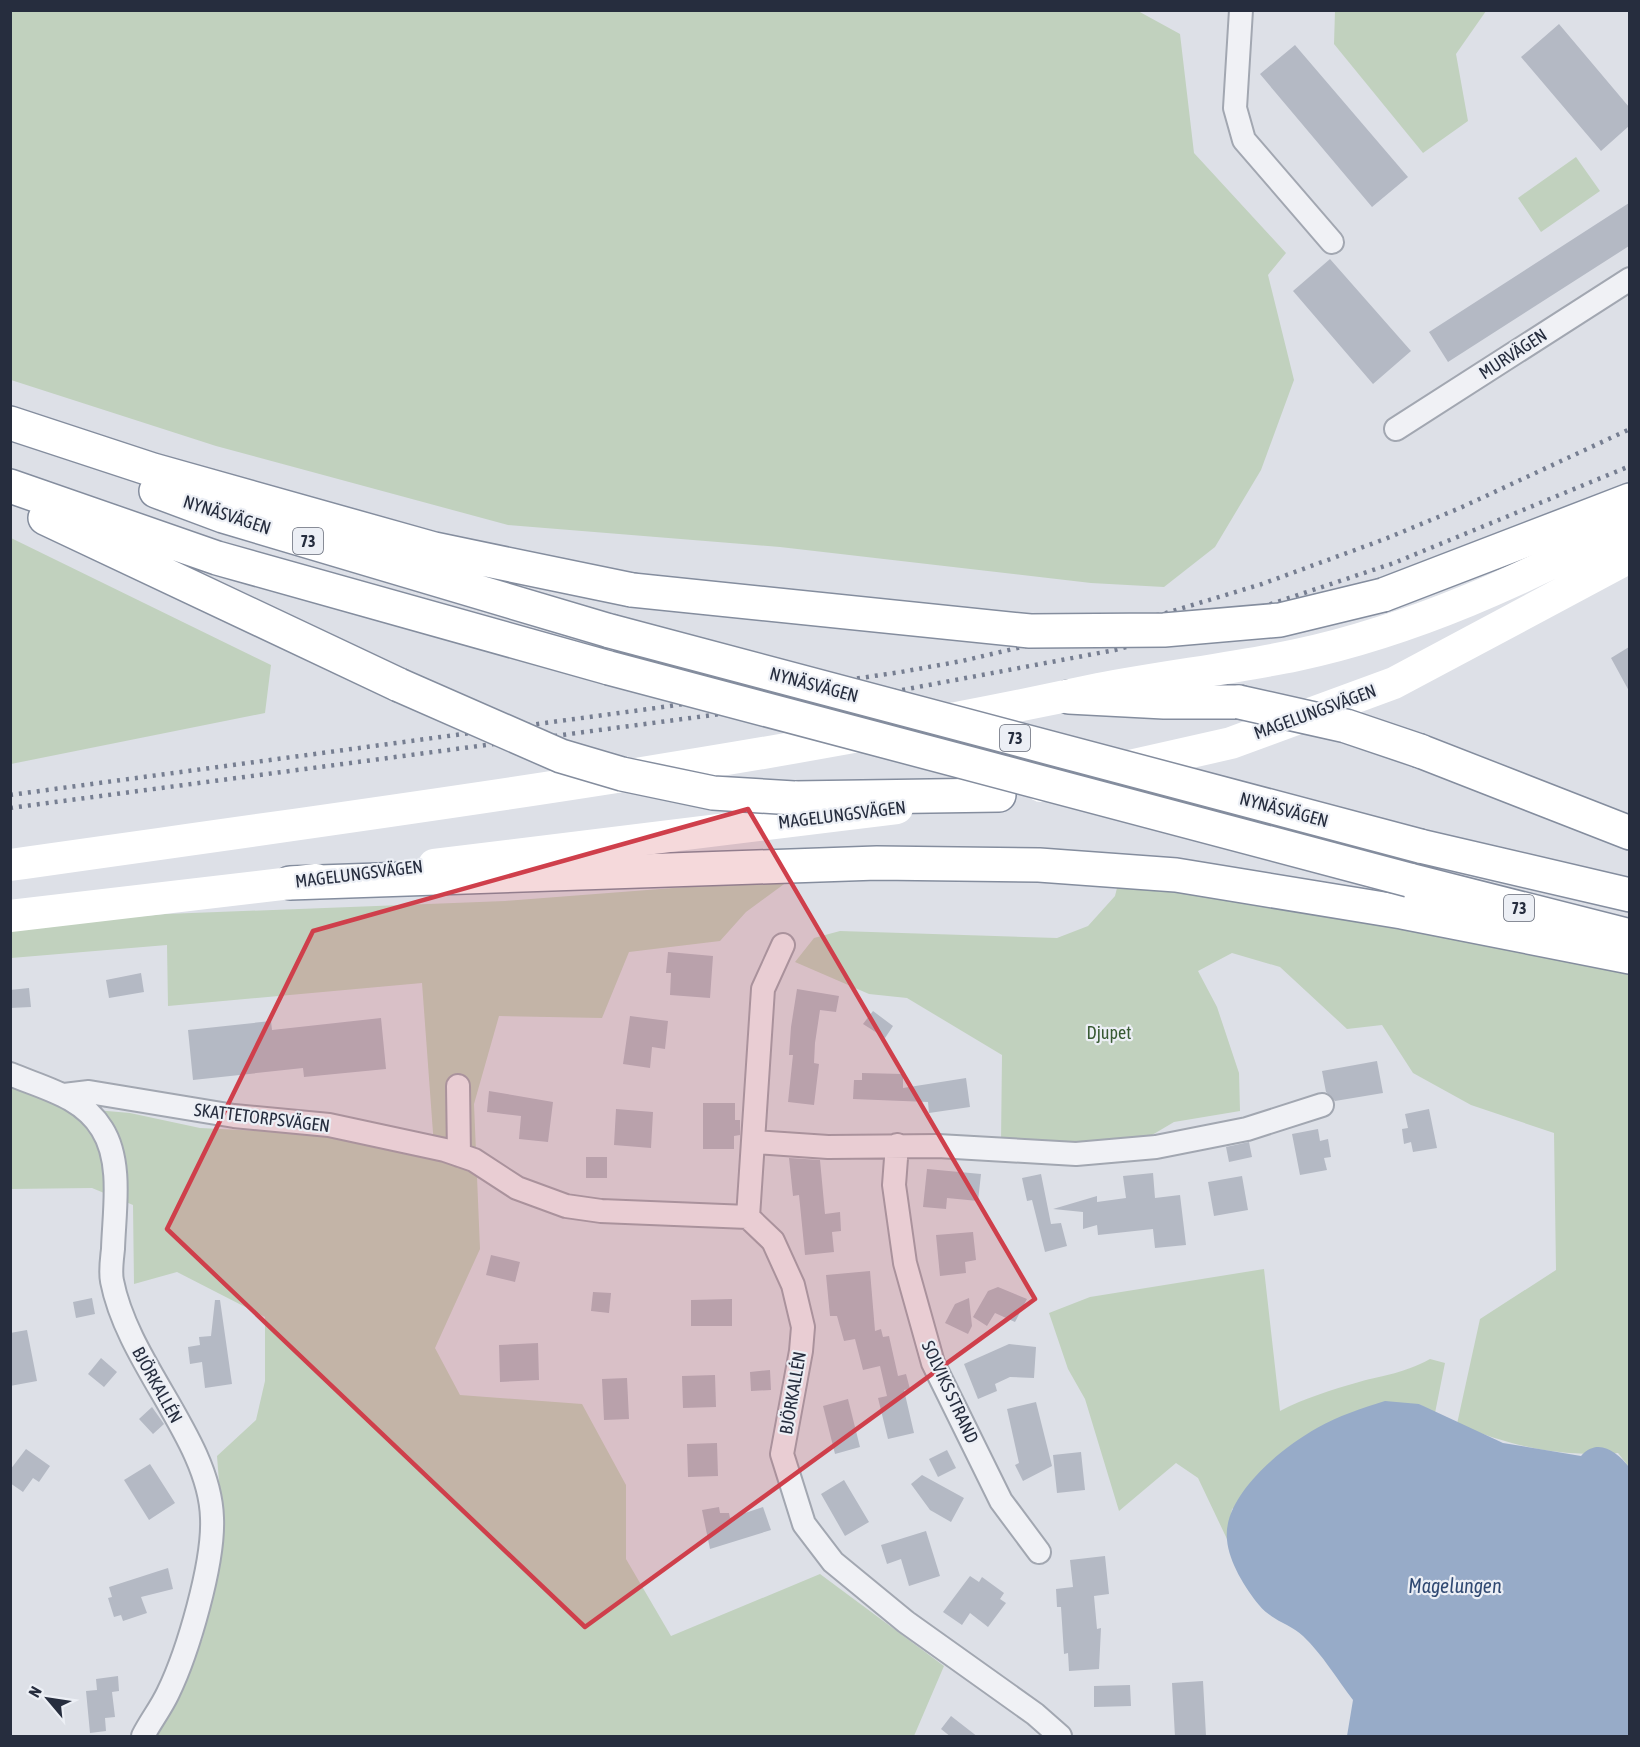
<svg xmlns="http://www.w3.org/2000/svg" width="1640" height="1747" font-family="'Asap Condensed',sans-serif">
	<rect width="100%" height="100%" fill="#dde0e7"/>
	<path fill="#c1d1be" d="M11,10L1138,11L1180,34L1194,153L1286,253L1268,275L1294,380L1261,470L1215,547L1164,587L1091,583L780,547L508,525L216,446L11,380Z
		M1335,11H1486L1456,54L1468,121L1423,153L1334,44Z
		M1576,157L1600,191L1541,232L1518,198Z
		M11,538L271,665L265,713L11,764Z
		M791,879L746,912L720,941L629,952L602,1018L499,1016L474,1104L480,1249L435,1348L460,1395L582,1404L626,1485V1559L671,1636L820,1574L944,1666L914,1736H157L203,1638L221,1508L217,1456L256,1420L265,1381V1317L177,1272L134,1284L133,1205L92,1188L11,1189V1086L61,1107L130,1113L200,1128L325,1134L435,1160L422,983L168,1006L167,945L11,958V928L166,914L505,901Z
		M1118,884L1200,889L1522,950L1629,973V1467L1618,1453C1558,1457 1513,1447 1457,1424L1480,1319L1556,1270L1554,1133L1471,1105L1413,1073L1382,1025L1347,1029L1280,967L1232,953L1198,971L1217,1007L1239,1073L1240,1111L1174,1122L1147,1138L1074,1144L1001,1143L1002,1055L907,998L869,994L795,962L814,938L840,931L1057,938L1088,926L1115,896Z
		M1264,1269L1280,1411C1305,1398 1331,1390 1359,1382C1387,1374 1402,1374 1430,1359L1445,1363L1435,1413L1419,1404L1232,1509L1227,1539L1198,1478L1176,1463L1119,1511L1085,1399L1068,1369L1049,1313L1090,1297Z"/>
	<path fill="#97abc8" d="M1385,1401L1419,1404L1503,1443L1581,1456C1598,1437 1617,1452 1629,1467V1736H1347L1353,1700C1337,1679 1322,1654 1303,1636C1291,1624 1272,1621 1259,1605C1245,1588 1229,1562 1227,1540C1222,1495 1283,1447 1317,1428C1338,1416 1362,1408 1385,1401Z"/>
	<path fill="#b4b9c4" d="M1559,24L1629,107V126L1601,151L1521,57Z
		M1295,45L1408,177L1372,207L1260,74Z
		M1629,203V246L1448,362L1429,332Z
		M1330,259L1411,351L1373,384L1293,291Z
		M1629,647V691L1611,658Z
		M668,952L713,956L710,998L670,995L671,973H666Z
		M141,973L144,992L109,998L106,980Z
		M29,988L31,1007L10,1008V990Z
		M797,989L839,996L836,1012L820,1010L815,1043L814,1063L819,1064L814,1105L788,1102L793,1055H789L791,1027Z
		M873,1011L893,1026L885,1038L863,1024Z
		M630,1016L668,1021L665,1049L652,1047L650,1068L623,1064Z
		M381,1018L386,1069L304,1077L303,1068L193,1080L188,1030L271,1021L272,1030Z
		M1377,1061L1383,1093L1335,1101L1326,1092L1322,1071Z
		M862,1073L903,1074V1088L966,1078L970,1107L929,1113L928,1102L853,1099L854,1080H862Z
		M489,1091L553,1102L548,1142L519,1139L521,1116L487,1112Z
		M703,1103H735V1120H740V1135L734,1136V1149H703Z
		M616,1109L653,1112L651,1148L614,1145Z
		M1429,1109L1437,1148L1413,1152L1411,1142L1404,1144L1402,1129L1408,1128L1405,1114Z
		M1318,1129L1320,1141L1328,1139L1331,1157L1324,1158L1327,1170L1300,1175L1292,1134Z
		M1249,1142L1252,1157L1229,1162L1226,1147Z
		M586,1157H607V1178H586Z
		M789,1158L820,1160L825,1214L840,1212L841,1231L832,1232L834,1252L805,1255L799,1195L793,1196Z
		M927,1169L981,1174L978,1201L947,1198L946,1209L923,1207Z
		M1153,1173L1155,1198L1180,1195L1186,1245L1155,1248L1153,1229L1098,1235L1097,1225L1083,1229V1212L1053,1209L1097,1196V1202L1126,1198L1123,1176Z
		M1041,1174L1051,1224L1061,1223L1067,1246L1045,1252L1032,1200L1027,1201L1022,1178Z
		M1242,1176L1248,1210L1214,1216L1208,1182Z
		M973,1232L976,1260L965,1262L966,1273L940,1276L936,1235Z
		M491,1255L520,1262L515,1282L486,1275Z
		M870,1271L875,1331L881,1329L883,1337L889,1336L898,1376L906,1374L910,1389L904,1390L914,1433L888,1439L878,1398L887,1396L880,1366L863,1370L855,1339L844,1341L837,1316H830L826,1275Z
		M998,1287L1027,1299L1015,1322L995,1313L987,1326L973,1317L988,1291Z
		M593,1292L611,1293L609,1313L591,1311Z
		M92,1298L95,1314L76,1318L73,1302Z
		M969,1298L972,1326L968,1334L945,1323L955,1304Z
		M732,1299V1326H691V1300Z
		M215,1300H220L232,1384L205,1388L202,1362L190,1364L188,1347L200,1345L199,1337L211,1336Z
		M27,1330L37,1381L10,1386V1333Z
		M538,1343L539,1380L500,1382L499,1345Z
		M1009,1344L1036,1347L1034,1378L1010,1377L995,1384L997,1391L978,1399L964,1364Z
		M101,1358L117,1372L104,1387L88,1374Z
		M770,1370L771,1390L751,1391L750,1372Z
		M715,1375L716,1407L683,1408L682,1376Z
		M627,1378L629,1419L604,1420L602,1379Z
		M848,1399L860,1447L835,1454L823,1406Z
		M1036,1402L1052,1466L1023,1481L1015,1465L1019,1463L1007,1409Z
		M152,1407L164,1424L153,1434L139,1419Z
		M717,1443L718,1476L688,1477L687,1444Z
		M26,1449L50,1466L39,1482L33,1478L23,1492L10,1483V1470Z
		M947,1450L956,1468L938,1477L929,1459Z
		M1081,1452L1085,1490L1057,1493L1053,1455Z
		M150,1464L175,1503L149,1520L124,1480Z
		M922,1475L964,1498L951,1522L930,1510L911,1484Z
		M844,1480L869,1522L845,1536L821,1494Z
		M719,1507L720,1513H729L730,1518L763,1507L771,1530L710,1549L702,1510Z
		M926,1531L940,1576L909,1586L901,1559L887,1564L881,1545Z
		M1105,1556L1109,1594L1094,1596L1097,1629L1101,1628L1099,1669L1069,1671L1068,1653L1064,1654L1061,1607H1057L1056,1589L1073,1587L1070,1560Z
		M168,1568L173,1589L141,1597L147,1613L123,1621L121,1615L114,1617L108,1598L112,1597L109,1587Z
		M970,1576L979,1582L982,1577L1004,1593L1000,1599L1006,1603L988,1627L970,1613L962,1625L943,1612Z
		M118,1676L119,1691L112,1692L115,1717L105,1718L106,1731L90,1733L86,1691L97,1690L96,1679Z
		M1203,1681L1206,1736L1175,1737L1172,1683Z
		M1130,1685L1131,1706L1094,1707V1686Z
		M951,1716L978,1737H951L941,1729Z"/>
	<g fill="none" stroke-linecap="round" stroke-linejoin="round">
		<g stroke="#a2a7b1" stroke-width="26">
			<path id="street" d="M1241,10L1235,108L1244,140L1332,242
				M1396,429L1630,279
				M10,1074C43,1088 82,1096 102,1129C123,1162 114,1212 113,1249C112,1259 110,1271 112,1281C128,1364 210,1440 212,1518C214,1563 188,1652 168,1693C161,1708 150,1722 143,1736
				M458,1086L459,1155
				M64,1095L89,1092L234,1116L329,1125L445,1150L474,1160L517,1188L566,1206L601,1211L748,1217
				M754,1142L828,1147L938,1146L1076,1154L1156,1147L1247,1129L1322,1105
				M897,1145L894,1185L905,1263L933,1363L1001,1501L1039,1552
				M748,1217L773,1241L793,1285L803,1327L801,1351L782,1454L804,1524L833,1562L906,1622L1035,1714L1060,1736
				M748,1217L763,989L783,945"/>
		</g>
		<g stroke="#848d9e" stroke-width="36">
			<path id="highway" d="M10,423L153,470L434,549L632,590
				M10,486L217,558L609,668
				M156,491L223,516L610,631
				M45,518L399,685
				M1383,595L1630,500
				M1069,697L1164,702H1239
				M1420,751L1630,833
				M794,798L999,795
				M1420,846L1630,895
				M1409,880L1630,936
				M290,883L877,863L1039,865L1176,875L1402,912L1630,957"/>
		</g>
		<use href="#street" stroke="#f0f1f5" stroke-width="22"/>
		<path stroke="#fff" stroke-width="32" d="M1041,786L1231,743L1394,683L1630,557
			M10,865C375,813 739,766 1099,689C1165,676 1231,669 1297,655C1414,630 1525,579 1630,523
			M434,865L897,808
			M10,916L316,880"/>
		<use href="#highway" stroke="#fff" stroke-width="33"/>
		<path stroke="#767e91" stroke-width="4.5" stroke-dasharray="3 6" stroke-linecap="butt" d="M10,795L656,708L901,672L962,661L1166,613L1262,584L1385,539L1460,508L1630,429
			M10,808L902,690L1115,650L1193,630L1394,563L1630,466"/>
		<g stroke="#848d9e" stroke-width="36" stroke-linecap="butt">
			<path id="highway-bridge" d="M632,590L1030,631L1164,630L1280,620L1383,595
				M610,631L1420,846
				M609,668L1409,880
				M399,685L561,756L622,774L713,793L794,798
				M1239,702L1346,726L1420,751"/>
		</g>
		<use href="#highway-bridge" stroke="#fff" stroke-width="33"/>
	</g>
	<path fill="#cf3f4b" fill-opacity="0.2" stroke="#cf3f4b" stroke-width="4.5" stroke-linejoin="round" d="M748,809L1035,1299L585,1627L167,1229L313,931Z"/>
	<g text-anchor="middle" stroke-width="4.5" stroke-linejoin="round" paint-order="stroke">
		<g fill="#eceff5" stroke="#616775" stroke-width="1.5">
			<rect x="293" y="528" width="30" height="26" rx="4.5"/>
			<rect x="1000" y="725" width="30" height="26" rx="4.5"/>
			<rect x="1504" y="895" width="30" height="26" rx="4.5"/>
		</g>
		<g font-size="16" font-weight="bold" fill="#262d3e">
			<text x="308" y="547">73</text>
			<text x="1015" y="744">73</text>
			<text x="1519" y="914">73</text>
		</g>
		<g font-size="18" fill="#262d3e" stroke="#eceff5">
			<text transform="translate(1513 354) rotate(-33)" y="6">MURVÄGEN</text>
			<text transform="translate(227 515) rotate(18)" y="6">NYNÄSVÄGEN</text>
			<text transform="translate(814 685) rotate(15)" y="6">NYNÄSVÄGEN</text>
			<text transform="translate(1315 712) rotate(-20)" y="6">MAGELUNGSVÄGEN</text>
			<text transform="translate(1284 810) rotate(15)" y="6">NYNÄSVÄGEN</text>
			<text transform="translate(842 815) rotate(-7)" y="6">MAGELUNGSVÄGEN</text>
			<text transform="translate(359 874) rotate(-7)" y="6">MAGELUNGSVÄGEN</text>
			<text transform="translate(262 1118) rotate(7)" y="6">SKATTETORPSVÄGEN</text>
			<text transform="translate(157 1385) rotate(61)" y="6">BJÖRKALLÉN</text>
			<text transform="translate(950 1392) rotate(65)" y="6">SOLVIKS STRAND</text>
			<text transform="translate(793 1393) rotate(-80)" y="6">BJÖRKALLÉN</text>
		</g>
		<g font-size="18" fill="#385a33" stroke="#eceff5">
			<text x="1109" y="1039">Djupet</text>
		</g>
		<g font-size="20" font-style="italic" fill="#304972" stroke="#eceff5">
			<text x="1455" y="1593">Magelungen</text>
		</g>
	</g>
	<rect width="1640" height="1747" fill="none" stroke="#262d3e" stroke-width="24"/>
	<g transform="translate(48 1699) rotate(299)" stroke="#eceff5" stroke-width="4.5" paint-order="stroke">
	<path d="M0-4.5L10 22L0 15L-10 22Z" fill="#262d3e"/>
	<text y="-9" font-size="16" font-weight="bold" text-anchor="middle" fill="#262d3e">N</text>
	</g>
</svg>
